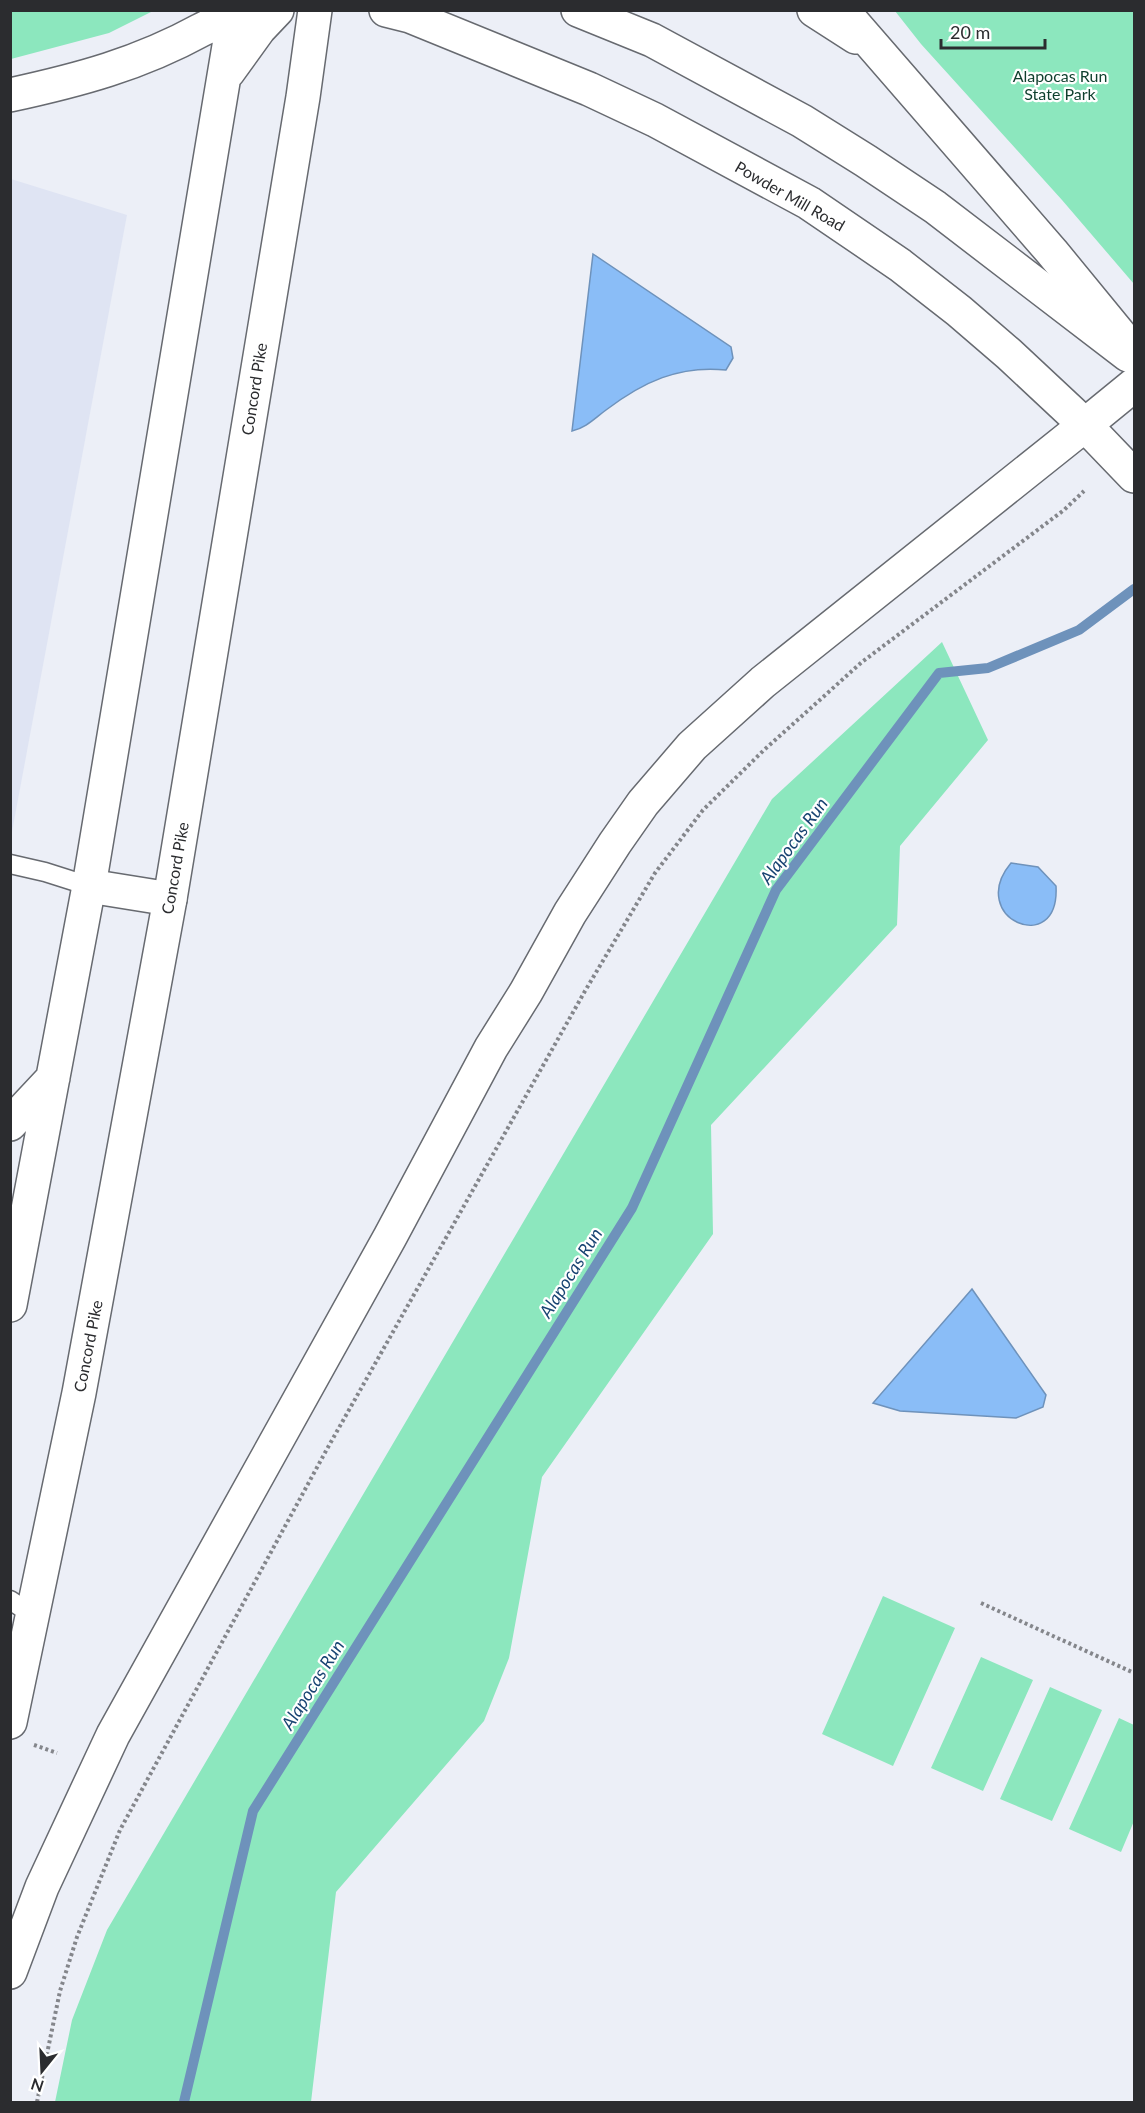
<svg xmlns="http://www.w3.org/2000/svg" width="1145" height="2113" font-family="Lato,sans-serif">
	<rect width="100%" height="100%" fill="#eceff7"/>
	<path fill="#dfe4f3" d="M11,179L127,215L11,837L10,179Z"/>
	<path fill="#8ce7be" d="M11,10H153V11L109,33L11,59Z
		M895,11H1134V284L1062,200L921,44Z
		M942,642L988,740L900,846L897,925L711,1125L713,1234L542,1477L509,1658L484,1721L336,1892L311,2102H55L72,2020L107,1930L772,799Z
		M883,1596L955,1628L893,1766L822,1734Z
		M981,1657L1033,1680L983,1791L931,1768Z
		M1050,1687L1102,1710L1052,1821L1000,1799Z
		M1119,1718L1134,1725V1821L1121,1852L1069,1829Z"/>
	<path fill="#8abdf7" stroke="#6e92bb" stroke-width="1.5" d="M593,254L731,347L733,358L726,370C679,365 643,382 606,410C595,418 586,428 572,431Z
		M1011,863L1038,867L1056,886C1060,959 965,918 1011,863Z
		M972,1289L1046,1395L1043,1407L1016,1418L900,1411L873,1403Z"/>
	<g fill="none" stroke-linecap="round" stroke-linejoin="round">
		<path stroke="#6e92bb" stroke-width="10" d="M184,2102L253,1811L632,1208L776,890L939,673L988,668L1079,630L1134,589"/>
		<g stroke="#676a70" stroke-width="21">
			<path id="lane" d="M10,864L45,872L89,886
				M10,1600L34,1616"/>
		</g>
		<g stroke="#676a70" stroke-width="36">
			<path id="street" d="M89,886L170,899"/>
		</g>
		<g stroke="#676a70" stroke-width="36">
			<path id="secondary" d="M1085,425L1134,385"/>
		</g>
		<g stroke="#676a70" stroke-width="36">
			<path id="primary" d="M578,10L652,40L802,121L866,161L935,207L1128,355"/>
		</g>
		<g stroke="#676a70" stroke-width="36">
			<path id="highway" d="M386,10L410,16L589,89L655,120L809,203L900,265L959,311L1009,354L1085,425L1134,476
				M814,10L856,37
				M842,10L1052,252L1134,352
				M228,72L259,29L277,10
				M10,95C79,80 139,64 201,30C213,24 226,18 237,10
				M10,1124L53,1078
				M10,1305L89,886L235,10
				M10,1722L79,1393L170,899L303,97L315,10
				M10,1972L42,1887L113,1735L390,1237L491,1048L526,992L570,913L615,843L643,803L692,746L763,682L1085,425"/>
		</g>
		<path stroke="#84868b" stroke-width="4" stroke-dasharray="3 3" stroke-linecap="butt" d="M981,1603L1134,1673
			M34,1745L57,1753
			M37,2102L60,1991L77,1937L120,1830L327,1449L585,991L655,873L703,810L764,750L862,662L1064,510L1084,491"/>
		<use href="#lane" stroke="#fff" stroke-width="18"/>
		<use href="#street" stroke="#fff" stroke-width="33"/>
		<use href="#secondary" stroke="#fff" stroke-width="33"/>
		<use href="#primary" stroke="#fff" stroke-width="33"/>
		<use href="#highway" stroke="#fff" stroke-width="33"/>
	</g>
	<g text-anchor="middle" stroke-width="4.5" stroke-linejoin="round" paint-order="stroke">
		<g font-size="16" fill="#0e3f2d" stroke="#fff">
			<text x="1060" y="82">Alapocas Run<tspan x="1060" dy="18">State Park</tspan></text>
		</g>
		<g font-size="16" fill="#2b2c2f" stroke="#fff">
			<text transform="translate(790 196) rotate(30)" y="6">Powder Mill Road</text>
			<text transform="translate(254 389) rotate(-81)" y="6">Concord Pike</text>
			<text transform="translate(175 868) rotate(-80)" y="6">Concord Pike</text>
			<text transform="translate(88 1346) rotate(-79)" y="6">Concord Pike</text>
		</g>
		<g font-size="18" font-style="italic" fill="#184472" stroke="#fff">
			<text transform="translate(794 841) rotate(-54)" y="6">Alapocas Run</text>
			<text transform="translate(571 1273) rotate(-58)" y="6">Alapocas Run</text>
			<text transform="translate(313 1685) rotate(-58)" y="6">Alapocas Run</text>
		</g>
	</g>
	<rect width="1145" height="2113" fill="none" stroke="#2b2c2f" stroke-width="24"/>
	<g transform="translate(42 2071) rotate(198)" stroke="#ffffff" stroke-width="4.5" paint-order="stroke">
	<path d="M0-4.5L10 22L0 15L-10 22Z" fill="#2b2c2f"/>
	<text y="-9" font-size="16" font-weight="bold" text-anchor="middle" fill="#2b2c2f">N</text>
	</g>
	<path d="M941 39v9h104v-9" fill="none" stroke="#2b2c2f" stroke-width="3"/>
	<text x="950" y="39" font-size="18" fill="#2b2c2f" stroke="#ffffff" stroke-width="4.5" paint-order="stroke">20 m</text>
</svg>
